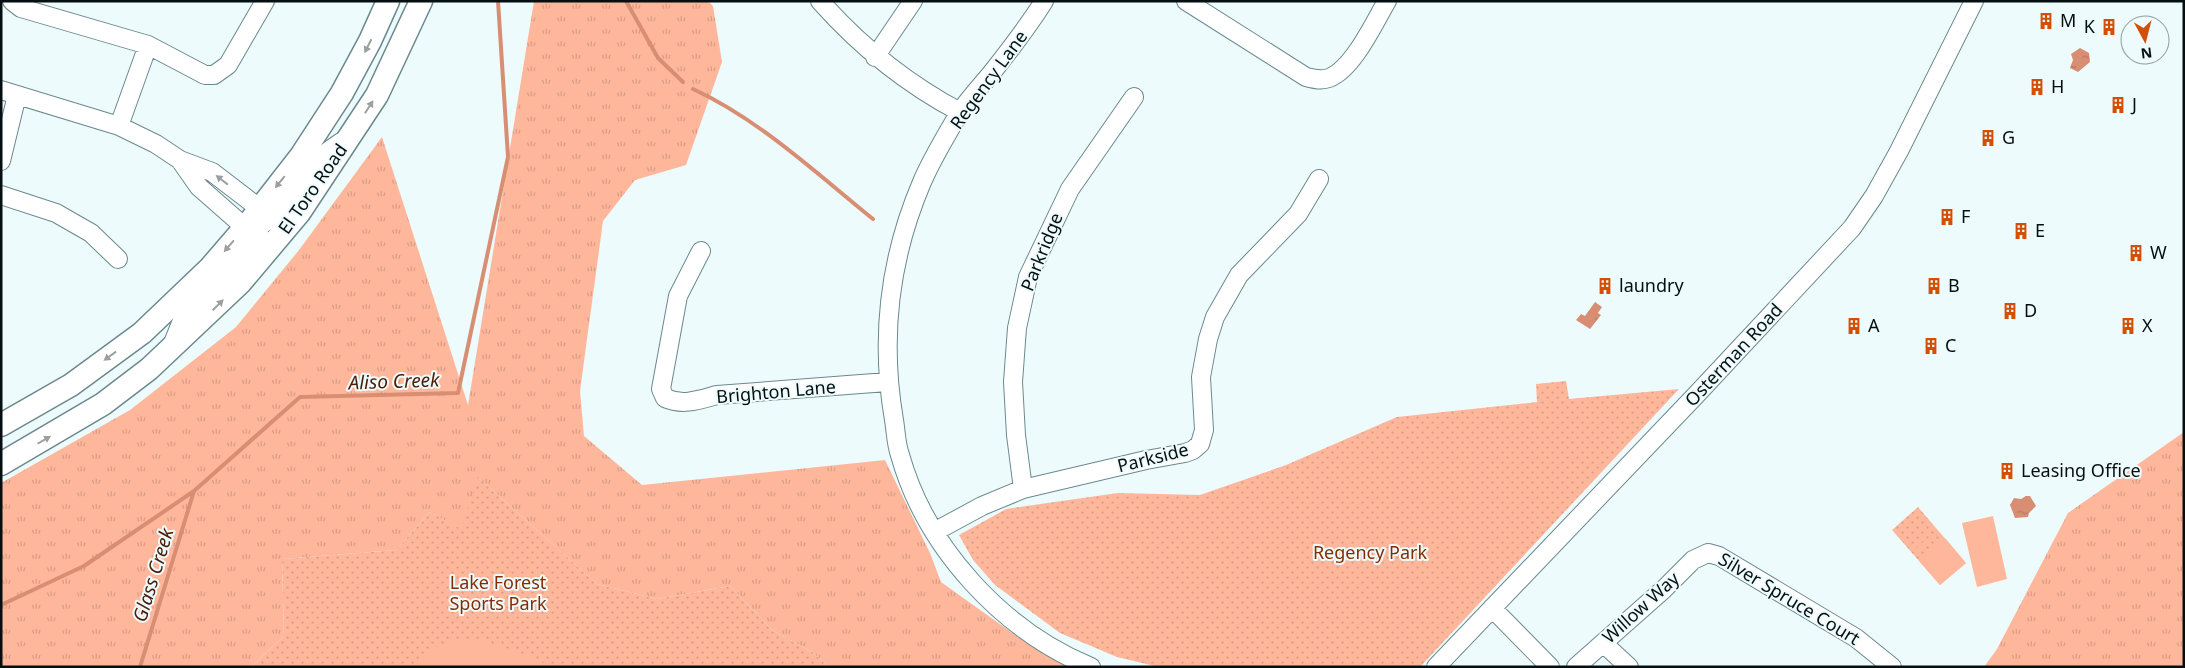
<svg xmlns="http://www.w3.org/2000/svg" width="2185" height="668" font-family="'Noto Sans',sans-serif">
	<defs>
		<pattern id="grass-tufts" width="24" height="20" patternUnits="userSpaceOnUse" patternTransform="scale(1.25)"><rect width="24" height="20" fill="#ffb79c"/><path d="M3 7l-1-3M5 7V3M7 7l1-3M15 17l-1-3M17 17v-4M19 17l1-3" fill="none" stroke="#d99c85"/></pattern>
		<pattern id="park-dots" width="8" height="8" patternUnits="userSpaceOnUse" patternTransform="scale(1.25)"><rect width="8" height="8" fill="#ffb79c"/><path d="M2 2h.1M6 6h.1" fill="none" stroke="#d99c85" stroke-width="1.8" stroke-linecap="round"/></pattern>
		<pattern id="water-ripples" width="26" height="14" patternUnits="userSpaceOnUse" patternTransform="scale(1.25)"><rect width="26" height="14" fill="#d88e72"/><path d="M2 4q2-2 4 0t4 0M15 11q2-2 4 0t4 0" fill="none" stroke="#b87962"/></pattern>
	</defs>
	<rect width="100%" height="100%" fill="#eefbfd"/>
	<path fill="url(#grass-tufts)" d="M534,1H708L713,6L722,62L686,165L635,180L603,221L580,391L584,436L642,485L885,460L930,553L941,582L1025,642L1068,667H829L812,652L772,630L730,586L657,599L597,584L479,478L461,530L430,512L396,550L282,559L284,636L251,667H1V483L130,410L236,327L299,250L382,137L468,405Z
		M2184,432V667H1984L1997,649L2068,513Z"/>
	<path fill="url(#park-dots)" d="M1566,381L1569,399L1679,389L1420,667H1159L1117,657L1060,633L995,585L973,560L959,535L1006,509L1118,493L1200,495L1286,465L1397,417L1537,402L1536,384Z
		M478,477L597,584L657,599L730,586L772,630L812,652L829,667H251L284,636L282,559L396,550L430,512L461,529Z
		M1918,507L1966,563L1940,585L1892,530Z"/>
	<path fill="#ffb79c" d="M1993,516L2007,579L1977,587L1962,523Z
		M1935,532L1938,535L1915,554L1913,551Z
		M1945,538L1966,563L1940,585L1919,561Z
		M474,639C502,644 528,658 555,667H411C429,648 448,639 474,639Z"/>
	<path fill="url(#water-ripples)" d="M2080,48L2089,53L2090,62L2078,72L2070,68L2073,60L2071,54Z
		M1595,302L1602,307L1598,313L1601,315L1590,329L1576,320L1581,314L1585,316Z
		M2026,496H2030L2036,506L2029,513L2028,517L2015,518L2010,505L2014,498L2021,499Z"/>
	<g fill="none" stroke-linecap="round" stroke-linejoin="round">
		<path stroke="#d88e72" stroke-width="4" d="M626,1L658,58L683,82
			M693,89C760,120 816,173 873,219
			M1,605L84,566L194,491L300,397L458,393L508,157L498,1
			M140,667L194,491"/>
		<g stroke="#6a898e" stroke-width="20">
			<path id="minor" d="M12,1L21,8L148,45L205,75H214L228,65L265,1
				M820,1C860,46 907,84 960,112
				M1044,1C1028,27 1009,51 990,75C980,87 969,99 960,112C948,132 931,161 922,182C889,259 880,338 894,420C896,432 896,444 900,455C926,548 1003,631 1091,667
				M1186,1L1306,77C1314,79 1321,81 1329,78C1353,69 1374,23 1387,1
				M875,57L913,1
				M1,90L119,126L156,144L180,160L212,172L259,208V235L242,260L183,318L173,343
				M119,126L148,45
				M180,160L199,187L240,223H264L282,212L324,154L341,142
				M1,161L17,95
				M1,195L56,213L91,233L118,259
				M701,251L678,296L661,389L665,398C683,406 699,400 717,395L887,382
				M1023,489L1016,435L1013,382L1017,328L1028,277L1070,189L1134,97
				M934,532L982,506L1023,489L1146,460L1185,453L1193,450L1200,444L1204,430L1201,377L1208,339L1215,317L1239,275L1298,214L1319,179
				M1492,608L1550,667
				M1603,643L1629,667
				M1436,667L1696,395L1852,228L1874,196L1899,151L1974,1
				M1576,667L1664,589L1693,560L1708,553L1719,556L1856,638L1892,667"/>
		</g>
		<g stroke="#6a898e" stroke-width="25">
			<path id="major" d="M1,425L71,385L142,333L210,268L248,224L301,156L342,93L370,41L388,1
				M1,464L103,404L149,369L240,283L299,213L377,95L421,1"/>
		</g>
		<use href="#minor" stroke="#fff" stroke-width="18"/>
		<use href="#major" stroke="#fff" stroke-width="22"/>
	</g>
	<defs><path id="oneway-solid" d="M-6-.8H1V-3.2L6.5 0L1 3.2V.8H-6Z" transform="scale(1.25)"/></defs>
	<g fill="#9b9fa0">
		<use href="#oneway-solid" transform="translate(368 46) rotate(117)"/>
		<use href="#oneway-solid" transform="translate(369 107) rotate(-57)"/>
		<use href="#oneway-solid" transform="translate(222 180) rotate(-142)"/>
		<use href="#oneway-solid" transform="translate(280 182) rotate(129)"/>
		<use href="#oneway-solid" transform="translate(229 246) rotate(131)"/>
		<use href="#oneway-solid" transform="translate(218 305) rotate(-45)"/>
		<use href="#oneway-solid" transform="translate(110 356) rotate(144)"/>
		<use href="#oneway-solid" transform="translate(44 440) rotate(-30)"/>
	</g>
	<defs>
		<g id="building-bare" transform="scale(1.35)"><path d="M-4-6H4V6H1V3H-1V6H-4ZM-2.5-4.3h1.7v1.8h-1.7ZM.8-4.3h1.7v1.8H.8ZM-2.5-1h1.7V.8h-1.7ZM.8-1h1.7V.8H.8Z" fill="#d44f06" stroke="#eefbfd" stroke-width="2.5" paint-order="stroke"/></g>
	</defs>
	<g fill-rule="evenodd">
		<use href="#building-bare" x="2046" y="21"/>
		<use href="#building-bare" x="2109" y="27"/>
		<use href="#building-bare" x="2037" y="87"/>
		<use href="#building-bare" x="2118" y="105"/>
		<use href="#building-bare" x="1988" y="138"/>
		<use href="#building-bare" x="1947" y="217"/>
		<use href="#building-bare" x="2021" y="231"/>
		<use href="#building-bare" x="2136" y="253"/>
		<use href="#building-bare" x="1605" y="286"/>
		<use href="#building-bare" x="1934" y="286"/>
		<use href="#building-bare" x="2010" y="311"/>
		<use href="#building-bare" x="1854" y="326"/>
		<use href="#building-bare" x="2128" y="326"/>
		<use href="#building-bare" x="1931" y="346"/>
		<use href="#building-bare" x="2007" y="471"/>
	</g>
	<g text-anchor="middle" stroke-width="4" stroke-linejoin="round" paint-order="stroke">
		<g font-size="18" fill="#050f11" stroke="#eefbfd" text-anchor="start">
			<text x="2060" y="27">M</text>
			<text x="2095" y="33" text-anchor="end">K</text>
			<text x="2051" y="93">H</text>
			<text x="2132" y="111">J</text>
			<text x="2002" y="144">G</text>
			<text x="1961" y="223">F</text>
			<text x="2035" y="237">E</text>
			<text x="2150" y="259">W</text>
			<text x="1619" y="292">laundry</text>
			<text x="1948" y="292">B</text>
			<text x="2024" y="317">D</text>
			<text x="1868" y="332">A</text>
			<text x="2142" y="332">X</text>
			<text x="1945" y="352">C</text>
			<text x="2021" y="477">Leasing Office</text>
		</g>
		<g font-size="18" fill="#050f11" stroke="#eefbfd">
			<text transform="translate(989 80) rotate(-54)" y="6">Regency Lane</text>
			<text transform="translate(313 189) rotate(-55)" y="6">El Toro Road</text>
			<text transform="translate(1042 252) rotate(-68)" y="6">Parkridge</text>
			<text transform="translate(1734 355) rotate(-47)" y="6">Osterman Road</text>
			<text transform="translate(776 392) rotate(-5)" y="6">Brighton Lane</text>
			<text transform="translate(1153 458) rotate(-14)" y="6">Parkside</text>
			<text transform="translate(1789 599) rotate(31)" y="6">Silver Spruce Court</text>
			<text transform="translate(1641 608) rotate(-42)" y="6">Willow Way</text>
		</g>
		<g font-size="18" fill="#842d00" stroke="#eefbfd">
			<text x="1370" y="559">Regency Park</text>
			<text x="498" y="589">Lake Forest<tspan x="498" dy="21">Sports Park</tspan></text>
		</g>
		<g font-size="19" font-style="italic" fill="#4a1b07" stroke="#eefbfd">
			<text transform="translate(394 381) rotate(-2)" y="7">Aliso Creek</text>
			<text transform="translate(153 575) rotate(-73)" y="7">Glass Creek</text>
		</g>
	</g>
	<rect width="2185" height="668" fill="none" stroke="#050f11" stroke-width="5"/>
	<g transform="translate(2145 40) rotate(173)"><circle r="24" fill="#eefbfd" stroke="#919d9f"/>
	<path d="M0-4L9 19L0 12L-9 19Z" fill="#d44f06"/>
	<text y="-8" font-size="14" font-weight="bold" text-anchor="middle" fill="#050f11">N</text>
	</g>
</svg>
